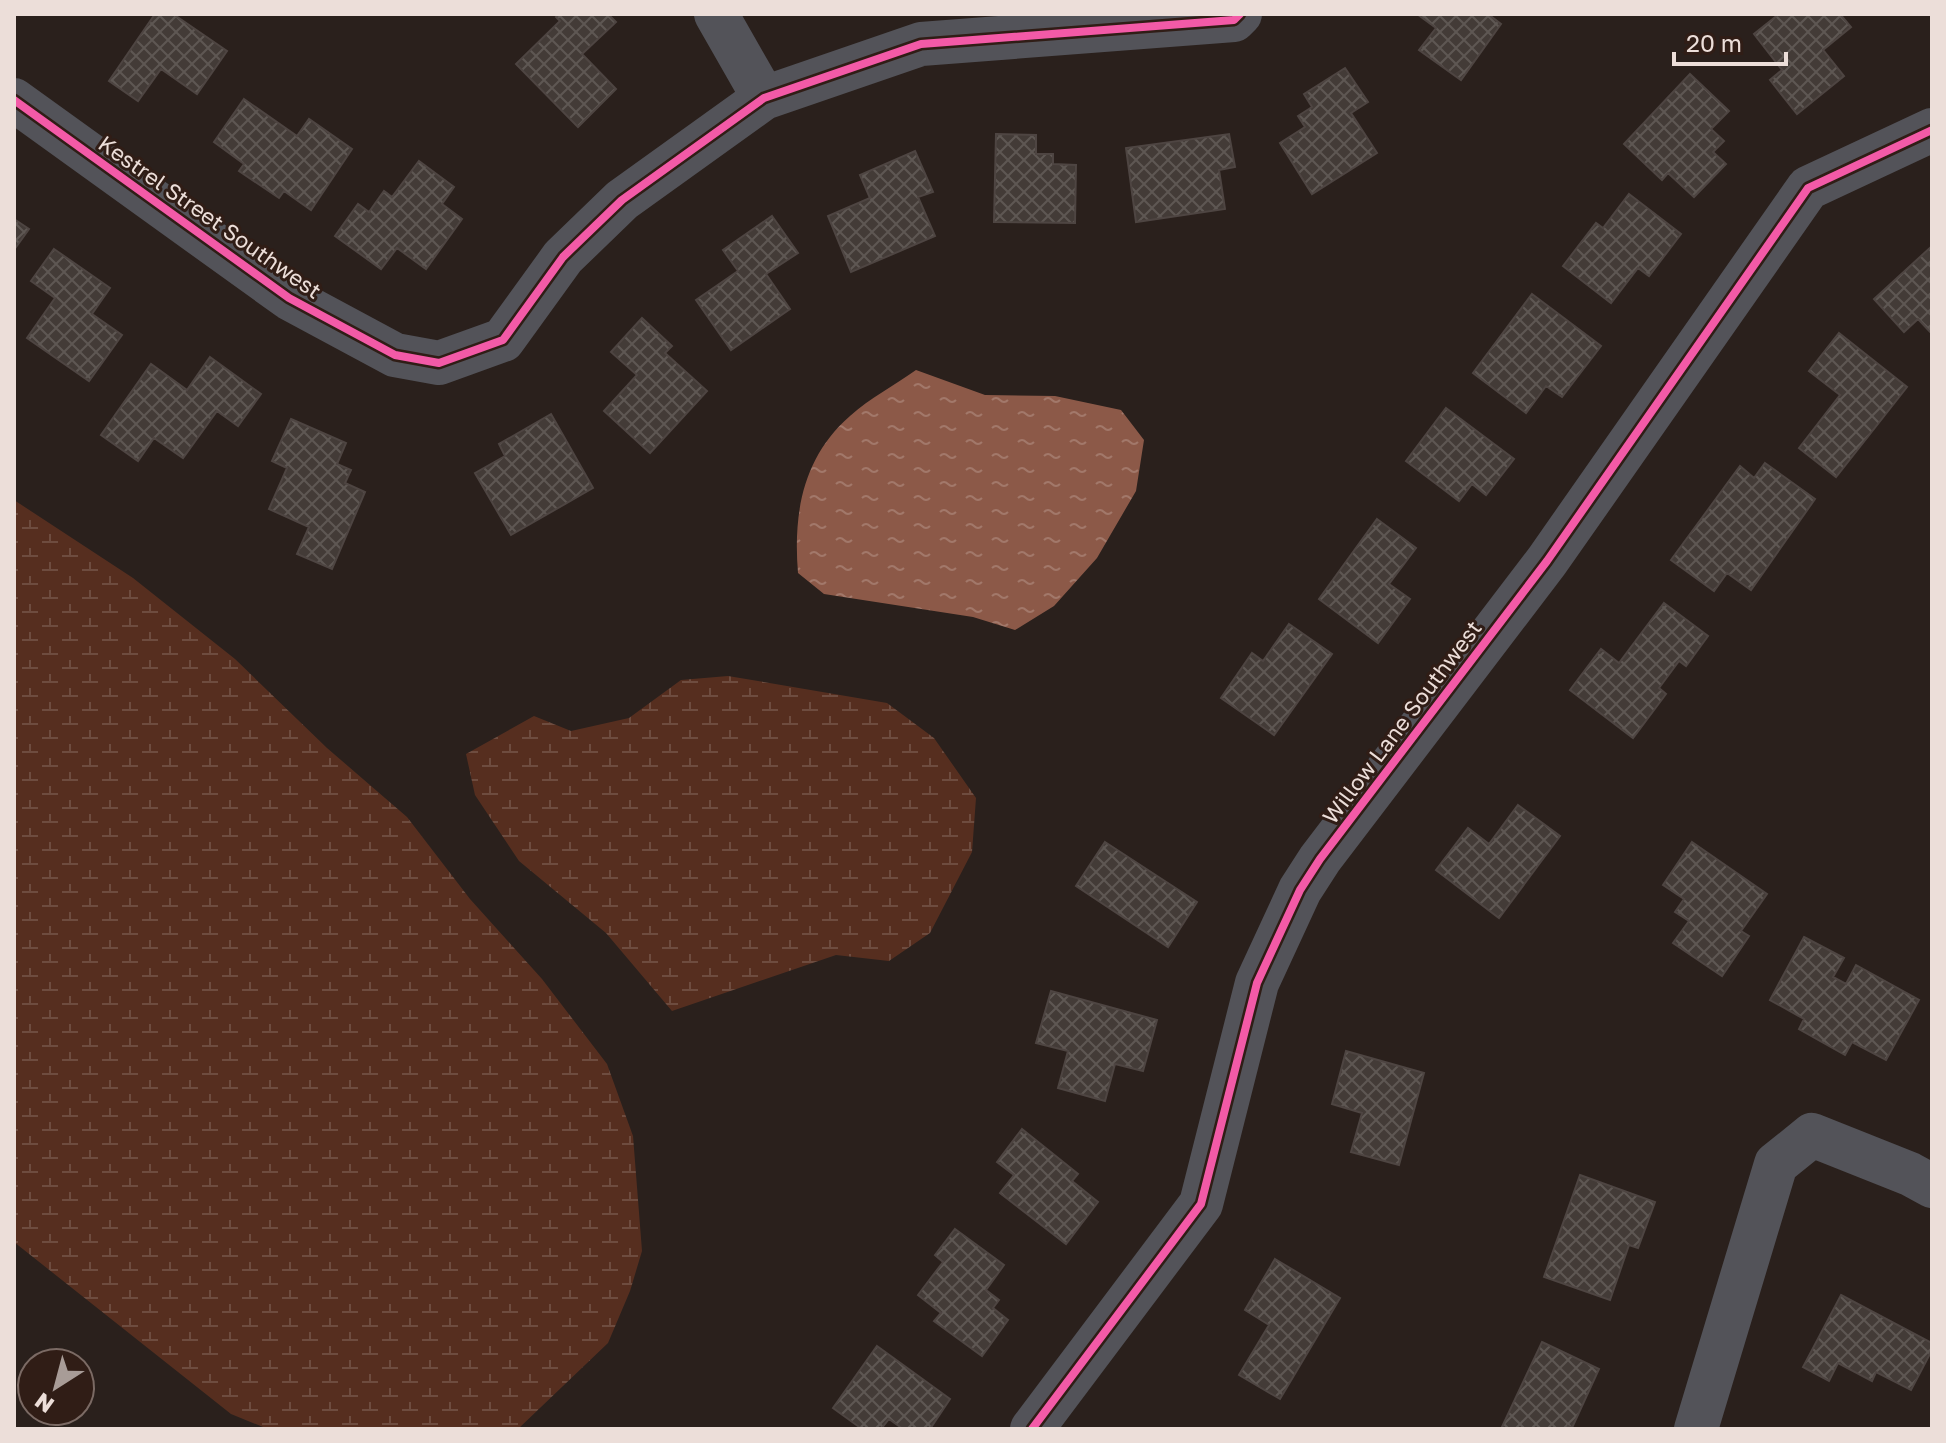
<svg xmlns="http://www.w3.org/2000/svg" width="1946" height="1443" font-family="'Golos Text',sans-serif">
	<defs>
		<pattern id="wetland-marsh" width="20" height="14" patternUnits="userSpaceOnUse" patternTransform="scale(2)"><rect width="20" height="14" fill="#562e1f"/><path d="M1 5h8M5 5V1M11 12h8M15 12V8" fill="none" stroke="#6e4c3f"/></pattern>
		<pattern id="water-ripples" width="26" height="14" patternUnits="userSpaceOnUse" patternTransform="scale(2)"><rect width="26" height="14" fill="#8c5948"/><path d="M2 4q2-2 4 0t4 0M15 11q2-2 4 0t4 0" fill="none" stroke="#a2786a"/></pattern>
		<pattern id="building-cross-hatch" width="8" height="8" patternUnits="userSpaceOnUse" patternTransform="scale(2)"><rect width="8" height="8" fill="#433b37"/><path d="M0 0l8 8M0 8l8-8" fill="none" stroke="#5e5753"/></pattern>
	</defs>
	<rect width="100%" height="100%" fill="#2a201c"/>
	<path fill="url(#wetland-marsh)" d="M14,500L133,578L235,659L327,748L407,817L470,899L542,979L607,1064L633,1136L642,1251L630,1291L608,1343L518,1429H268L231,1414L14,1242Z
		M728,676L887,703L934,738L976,798L972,852L930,933L889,961L836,955L672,1011L606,933L519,861L475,795L466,754L534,716L571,731L629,718L681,680Z"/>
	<path fill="url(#water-ripples)" d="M916,370L985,395L1055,396L1121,410L1144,440L1136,491L1097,558L1054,606L1015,630L973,617L824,594L798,573C793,513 803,457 850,416C870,398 895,385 916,370Z"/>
	<path fill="url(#building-cross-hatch)" stroke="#4e4542" stroke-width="2" d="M155,14H173L227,51L197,94L161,69L138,101L109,81Z
		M559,14H608L616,22L582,54L616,89L578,127L516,64L560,21L556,17Z
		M1417,14H1488L1501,24L1461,80L1419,50L1436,28Z
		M1779,14H1840L1851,27L1823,50L1844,76L1797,114L1770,80L1782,70L1754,34Z
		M1345,68L1368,102L1351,113L1377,153L1312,194L1280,143L1305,127L1298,116L1312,107L1304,94Z
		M1690,74L1729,111L1711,129L1724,141L1713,152L1726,164L1694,197L1668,173L1662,180L1624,144Z
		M244,99L297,136L309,119L352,149L311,210L284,191L279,198L239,171L244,164L214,142Z
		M996,134L1036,135V154H1053V164L1076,165L1075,223L994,222Z
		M1229,134L1235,167L1219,170L1225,209L1136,222L1126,148Z
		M915,151L933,192L918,197L935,236L851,272L828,216L870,198L860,175Z
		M419,161L454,187L442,204L462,219L426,269L397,248L381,269L335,236L358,204L369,212L384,191L392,197Z
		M1629,194L1681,234L1649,276L1638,268L1611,303L1563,266L1596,223L1603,228Z
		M772,216L798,253L766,274L790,309L731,350L696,300L738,271L723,250Z
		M14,219L29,229L14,250Z
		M1932,246V334L1918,319L1904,332L1874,299Z
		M54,249L110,288L92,314L122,335L89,381L27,338L55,298L31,281Z
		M1532,294L1601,346L1562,397L1546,386L1526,413L1473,373Z
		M642,318L672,346L665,353L707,391L650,453L604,411L637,375L611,352Z
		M1839,333L1907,387L1836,477L1799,448L1840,395L1809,371Z
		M210,357L261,394L238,426L217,411L183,458L154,438L138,461L101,435L151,364L187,390Z
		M1446,408L1514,459L1486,495L1472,484L1459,501L1406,461Z
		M551,414L593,488L511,535L475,473L505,456L499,444Z
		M291,419L346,443L337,464L351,470L345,483L365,492L332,569L297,554L309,527L269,509L287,468L272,461Z
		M1765,463L1815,499L1751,590L1727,573L1714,591L1671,560L1740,466L1754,478Z
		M1377,519L1416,548L1389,584L1410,599L1378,643L1319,599Z
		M1664,603L1708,636L1686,666L1679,661L1659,688L1666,694L1633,738L1570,690L1601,649L1619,663Z
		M1289,624L1332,654L1274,735L1221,698L1252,653L1263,661Z
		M1518,805L1560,836L1499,918L1436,870L1468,828L1489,844Z
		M1105,842L1197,902L1168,947L1076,886Z
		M1692,842L1767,894L1741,931L1749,936L1722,976L1673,943L1689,921L1675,912L1684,899L1663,885Z
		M1804,937L1844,958L1833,977L1846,984L1856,965L1919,1000L1886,1060L1852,1042L1845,1055L1799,1029L1804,1019L1770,1000Z
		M1051,991L1157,1020L1143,1071L1115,1064L1105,1101L1058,1088L1068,1051L1036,1043Z
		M1346,1051L1424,1073L1399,1165L1351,1152L1362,1113L1332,1104Z
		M1022,1129L1078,1174L1072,1181L1098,1202L1066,1244L1000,1193L1014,1175L997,1162Z
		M1580,1175L1655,1202L1638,1248L1629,1245L1610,1300L1544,1277Z
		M955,1229L1004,1265L986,1290L999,1300L993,1308L1008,1320L982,1356L934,1321L941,1313L918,1295L943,1262L935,1255Z
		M1275,1259L1340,1298L1280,1399L1239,1375L1269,1325L1245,1310Z
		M1841,1295L1932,1343V1350L1911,1390L1876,1372L1872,1381L1838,1363L1829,1381L1803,1367Z
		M1542,1342L1599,1369L1572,1428L1568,1426L1567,1429H1501Z
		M877,1346L950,1399L930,1429H903L889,1419L881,1429H862L833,1408Z"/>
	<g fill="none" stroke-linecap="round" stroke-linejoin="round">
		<path stroke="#535359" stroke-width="44" d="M716,14L764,98
			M14,100L289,298L395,355L439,363L503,340L563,257L622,200L764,98L921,44L1234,20L1240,14
			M1032,1429L1201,1204L1257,983L1300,890L1320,859L1547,561L1808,188L1932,130
			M1696,1429L1776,1164L1812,1135L1910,1174L1932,1186"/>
		<g stroke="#301d16" stroke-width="13">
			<path id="cycleway" d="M14,100L289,298L395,355L439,363L503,340L563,257L622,200L764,98L921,44L1234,20L1240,14
				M1032,1429L1201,1204L1257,983L1300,890L1320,859L1547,561L1808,188L1932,130"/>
		</g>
		<use href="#cycleway" stroke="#f35aa7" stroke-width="8"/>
	</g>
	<g text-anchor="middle" stroke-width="6" stroke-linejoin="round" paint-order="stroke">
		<g font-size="22" fill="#ecded9" stroke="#301d16">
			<text transform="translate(210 217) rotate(35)" y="8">Kestrel Street Southwest</text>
			<text transform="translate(1402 722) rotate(-53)" y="8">Willow Lane Southwest</text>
		</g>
	</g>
	<rect width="1946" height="1443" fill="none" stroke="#ecded9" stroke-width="32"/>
	<g transform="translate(56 1387) rotate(216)"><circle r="38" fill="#301d16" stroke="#7b6a64" stroke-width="2"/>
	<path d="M0-6L14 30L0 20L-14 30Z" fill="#a89c97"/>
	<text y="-12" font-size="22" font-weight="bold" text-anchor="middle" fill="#ecded9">N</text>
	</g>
	<path d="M1674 52v12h112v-12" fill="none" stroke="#ecded9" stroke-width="4"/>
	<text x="1686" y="52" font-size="24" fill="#ecded9" stroke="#301d16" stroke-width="6" paint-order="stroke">20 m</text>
</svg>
